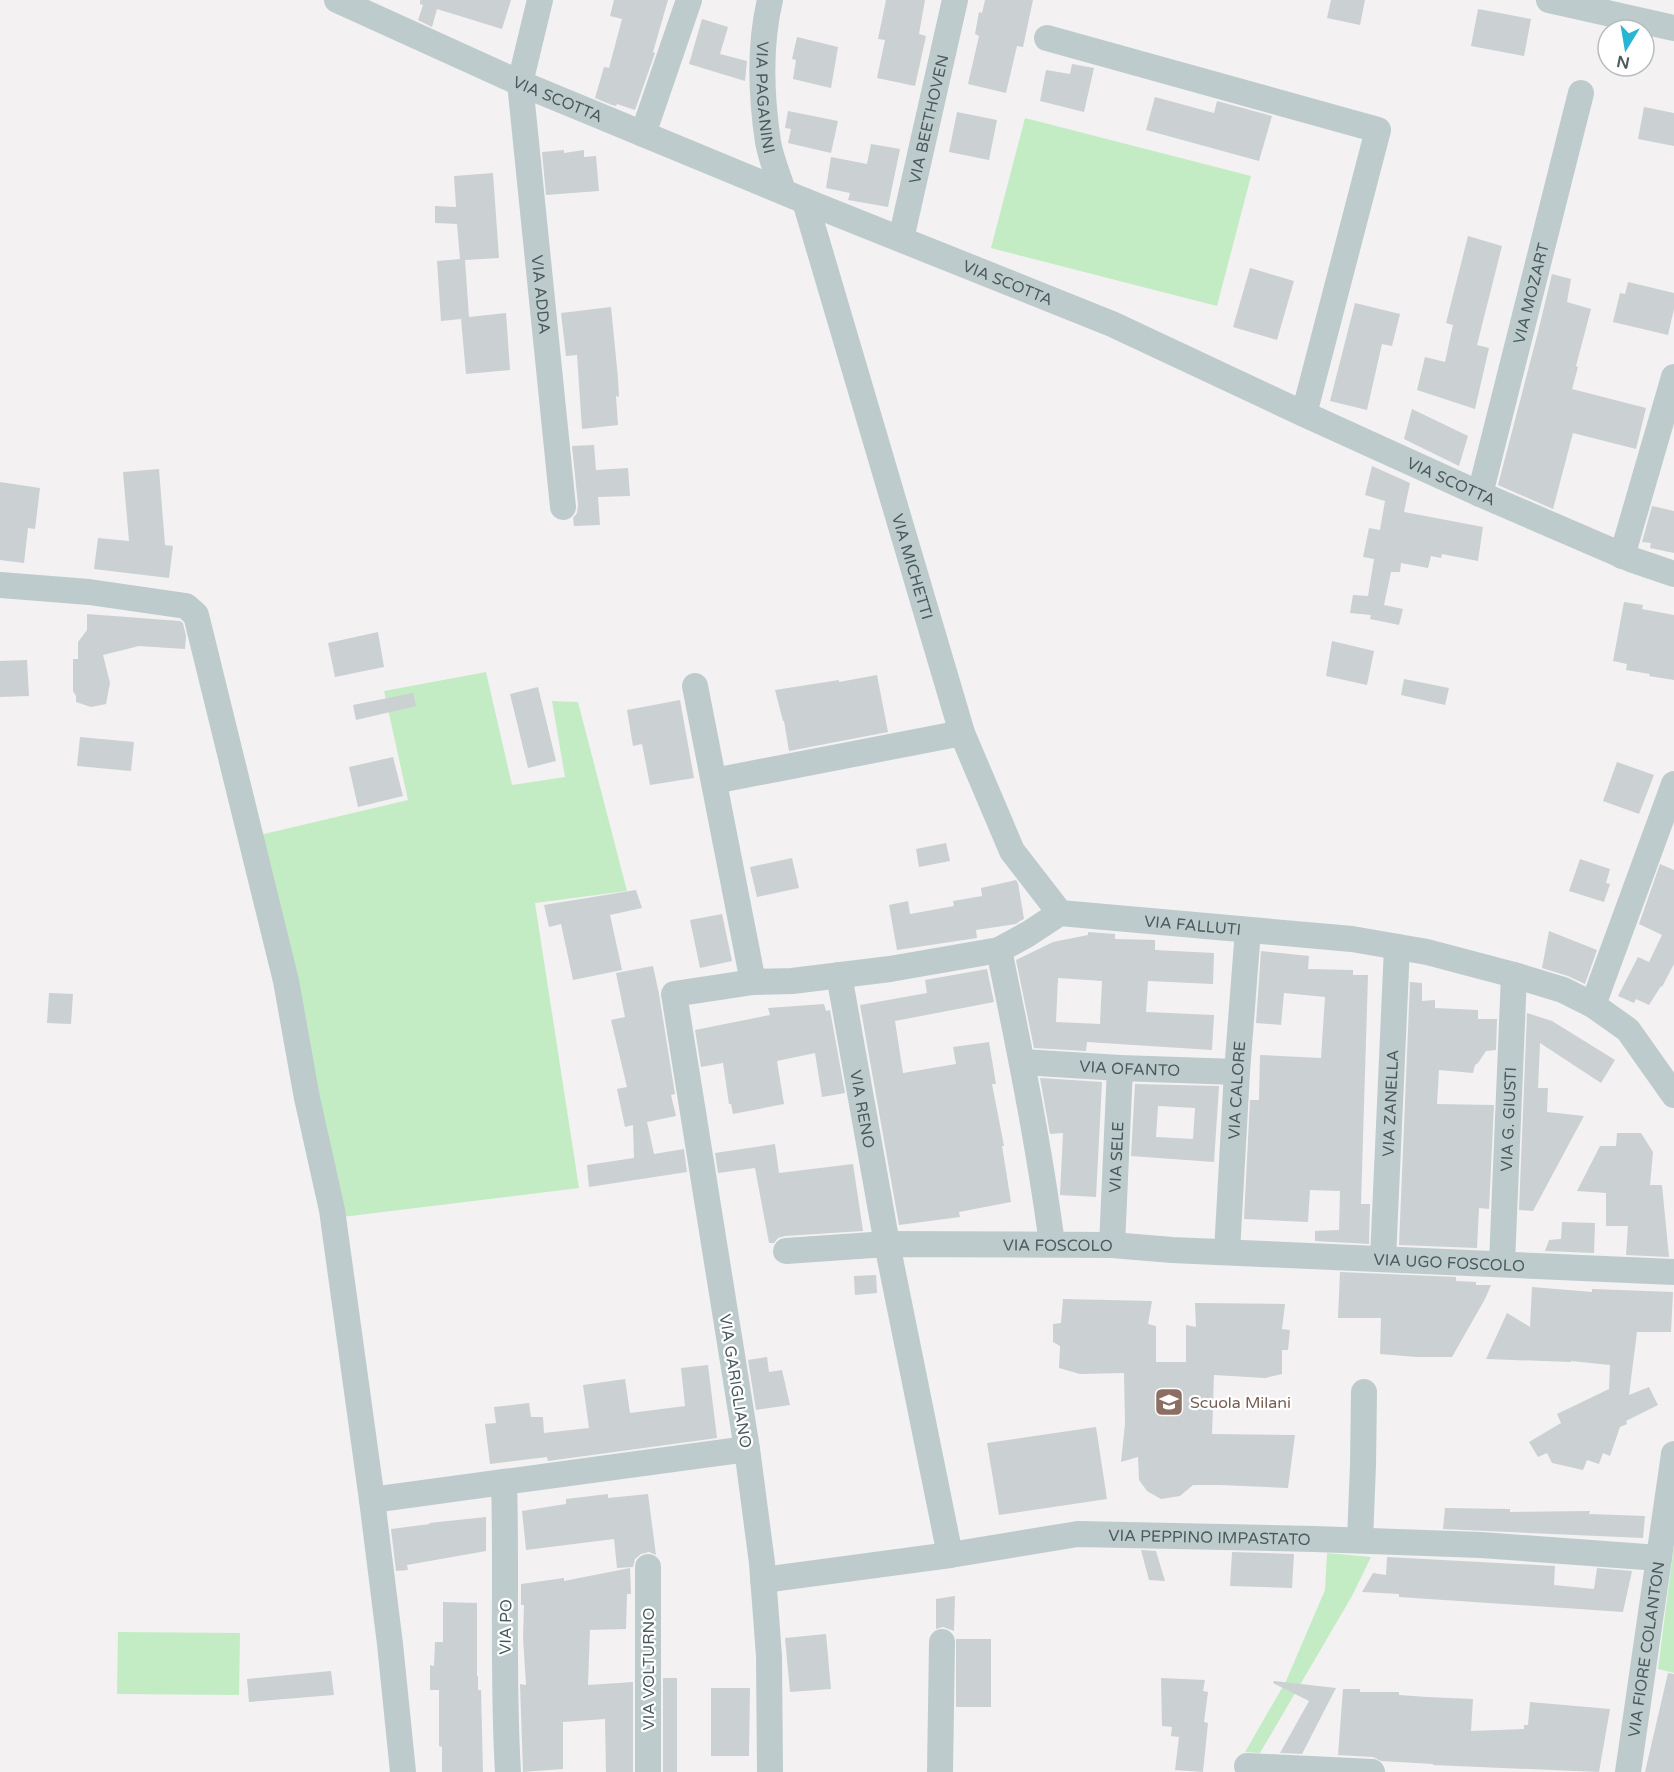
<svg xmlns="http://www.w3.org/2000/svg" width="1674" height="1772" font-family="'Varela Round',sans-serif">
	<rect width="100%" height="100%" fill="#f3f1f2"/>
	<path fill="#c3ecc4" d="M1025,118L1251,176L1217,306L991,248Z
		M486,672L512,785L565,777L552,701L578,702L627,891L535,903L579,1188L342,1217L260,835L408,800L384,691Z
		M1674,1545V1673L1658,1669Z
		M1327,1553L1371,1557L1352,1596L1260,1753L1245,1752L1286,1681L1325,1590Z
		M118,1632L240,1633L239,1695L117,1694Z"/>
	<path fill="#cbd0d2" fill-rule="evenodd" d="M420,0H511L502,29L437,9L432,27L418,20L423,5L420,4Z
		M614,0H668L653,52L655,53L635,110L617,104L616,106L612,105L595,98L604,67L609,68L622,19L610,16Z
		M886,0H925L919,34L926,36L915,86L877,78L885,40L878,39Z
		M985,0H1033L1023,47L1017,46L1006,93L968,84L979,36L975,34L979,12L982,13Z
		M1331,0H1365L1360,25L1327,18Z
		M1478,9L1531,19L1524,56L1471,46Z
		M702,19L728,27L720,54L747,61L745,81L689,64Z
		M797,37L838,47L831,88L793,79L796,60L792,59Z
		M1072,64L1094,68L1084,112L1040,101L1046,70L1070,74Z
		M1155,97L1214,113L1217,101L1272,116L1259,161L1146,130Z
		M1644,107L1674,113V146L1638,139Z
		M788,111L838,121L831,153L788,143L791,129L785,128Z
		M957,112L997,120L989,160L949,152Z
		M871,144L900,149L888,207L848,200L850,193L826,188L831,157L867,164Z
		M564,150V153L584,150V157L596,156L599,191L546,195L542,152Z
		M493,173L499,258L465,260L469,317L506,313L510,370L466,374L461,319L441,321L437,261L460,259L457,224L435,223V206L456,207L454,176Z
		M1468,236L1502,246L1477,345L1489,348L1475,409L1417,390L1425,357L1445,362L1453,325L1446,323Z
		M1250,268L1294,281L1277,340L1233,327Z
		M1552,274L1571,279L1567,302L1591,309L1576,366L1578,367L1572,389L1646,408L1636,449L1573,433L1553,509L1498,485L1538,332Z
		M1628,282L1674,293V309L1668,335L1613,322L1620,293L1625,294Z
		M1355,303L1400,314L1392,346L1382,344L1367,410L1330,401Z
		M611,307L618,378L619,397L616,396L618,425L582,429L577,355L566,356L561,313Z
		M1412,409L1468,436L1459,466L1404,439Z
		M594,445L596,470L628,468L630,496L598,497L600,525L574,526L573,518L577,513L578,505L572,446Z
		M1372,466L1410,483L1404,512L1483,527L1478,561L1442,554L1441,558L1431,556L1428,568L1401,563L1400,572H1391L1384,605L1403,609L1399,625L1370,619L1371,615L1350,613L1353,595L1368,596L1374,559L1363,557L1369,528L1380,530L1385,501L1365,495Z
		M159,469L165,545L173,546L169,578L94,569L98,538L129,541L123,472Z
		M0,482L40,488L35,529L28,528L24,563L0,560Z
		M1652,506L1674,511V553L1650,548L1651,543L1642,542Z
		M1624,602L1643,605L1642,609L1674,615V680L1649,676L1650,674L1626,670L1627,664L1613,661Z
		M87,614L180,621L183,623L186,636L185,649L139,646L103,655L110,683L106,704L91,707L76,702V696L73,691V659H78V642L87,630Z
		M378,632L384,667L335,677L328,643Z
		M1332,641L1374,651L1367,685L1326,676Z
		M27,660L29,696L0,697V661Z
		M877,675L888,732L789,751L784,721H783L775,690L839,680V682Z
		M1404,679L1449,688L1445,705L1401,695Z
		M538,687L556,761L528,768L510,694Z
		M413,693L416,706L356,720L353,705Z
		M680,700L694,778L650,785L642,744L633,746L627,710Z
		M80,737L134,742L131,771L77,766Z
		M393,757L403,796L358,807L349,767Z
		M1617,762L1654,775L1639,814L1603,801Z
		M946,843L950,861L919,867L916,849Z
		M792,858L799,888L757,897L750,867Z
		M1580,859L1610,869L1606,883L1610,884L1604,902L1569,891Z
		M1660,864L1674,870V964L1662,987L1661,986L1649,1005L1636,999L1634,1003L1618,996L1638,957L1649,962L1662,935L1639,924Z
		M1016,880L1018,883L1024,919L1020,921L1016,924L976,930L977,938L897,950L889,905L908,901L910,914L954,906L953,901L982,896L981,888Z
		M636,890L642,908L610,915L622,970L573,980L561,924L549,927L544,905Z
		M722,914L732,961L700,968L690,920Z
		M1549,931L1597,950L1585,984L1568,976L1542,968Z
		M1088,932L1115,934V939L1155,940V950L1214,953L1213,984L1148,981L1146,1012L1214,1015L1212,1050L1087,1042L1086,1051L1034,1048L1016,960L1053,942L1088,935ZM1058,978L1102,981L1100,1024L1056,1022Z
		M1261,951L1309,956L1308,969L1353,970V975H1368L1361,1204H1370L1369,1244L1315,1241V1231L1339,1230L1340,1191L1310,1190L1308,1222L1244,1219L1250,1100H1259L1260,1055L1321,1058L1325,997L1284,993L1281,1025L1256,1023Z
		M653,966L659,994L675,1094L671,1095L676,1116L647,1122L654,1154L684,1149L687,1172L589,1187L587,1165L634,1158L633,1125L625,1127L617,1089L627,1087L611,1020L625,1017L616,973Z
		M987,969L994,1002L895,1021L903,1073L956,1064L953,1047L989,1042L996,1084H992L1004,1146H1002L1011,1202L959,1212L960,1217L899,1225L860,1005L927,993L925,980Z
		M1410,982L1422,983V1001L1435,1000V1008L1478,1010V1019H1497L1496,1050L1486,1051L1478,1063L1475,1065L1473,1073L1439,1070L1437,1104L1494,1105L1489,1209L1479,1208L1477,1248L1399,1245Z
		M49,993L73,994L71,1024L47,1023Z
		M824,1004L826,1011L830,1010L845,1093L822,1097L815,1053L777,1061L784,1104L733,1114L731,1104H729L723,1063L701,1067L695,1030L770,1015L768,1008Z
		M1527,1013L1552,1021L1615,1060L1601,1083L1540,1043L1538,1088H1548L1547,1112L1584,1116L1533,1211L1519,1210Z
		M1040,1078L1102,1082L1096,1197L1060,1195L1063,1133L1050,1134Z
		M1135,1084L1219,1086L1214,1162L1131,1156ZM1158,1106L1195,1108L1193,1139L1156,1137Z
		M1617,1133H1641L1653,1152L1650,1185H1662L1669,1257L1626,1255L1628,1226H1606V1193L1577,1191L1600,1146H1616Z
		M775,1144L779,1173L853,1164L863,1231L785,1236L778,1238L774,1243H769L755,1168L718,1173L715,1153Z
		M1562,1222L1595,1223L1594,1253L1545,1251L1549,1240L1561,1239Z
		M1340,1272L1456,1277V1281L1476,1282V1285H1491L1485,1299L1452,1357H1417L1380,1354L1381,1318H1338Z
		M876,1275L877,1293L855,1295L854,1276Z
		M1532,1287L1592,1292V1289L1673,1292L1671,1332H1637L1629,1395L1649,1387L1658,1405L1626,1421L1627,1424L1620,1427L1610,1456L1603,1453L1599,1464L1587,1460L1583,1470L1552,1463L1547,1453L1538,1457L1529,1442L1561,1423L1557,1414L1609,1389L1610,1365L1571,1361V1362L1486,1359L1507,1313L1530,1327Z
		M1063,1299L1152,1301L1148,1324L1156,1326V1362H1186V1325L1196,1327L1195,1303L1285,1304L1282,1329L1290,1330L1288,1350H1282V1374L1265,1378L1214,1375L1212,1434L1295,1435L1288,1488L1220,1485H1193L1180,1496L1161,1499L1147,1491L1139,1480L1138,1457L1121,1462L1125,1424L1124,1373L1080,1374L1059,1368L1060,1346L1053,1342V1324L1061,1323Z
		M767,1357L769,1372L782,1370L790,1405L756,1410L748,1360Z
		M708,1365L717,1438L548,1461L547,1457L490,1464L485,1424L496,1423L494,1407L529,1403L531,1417H543L544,1433L589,1428L583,1385L625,1379L630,1413L685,1406L681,1368Z
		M1096,1427L1107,1499L999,1515L987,1443Z
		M608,1494V1498L648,1494L656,1555L649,1552L641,1554L635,1559L633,1567L617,1568L614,1539L526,1550L522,1511L566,1504V1499Z
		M1445,1508L1510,1509V1512L1590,1511L1589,1514L1645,1516L1643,1538L1443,1529Z
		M486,1517V1551L407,1565L408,1570L396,1571L391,1529L430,1524L429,1523Z
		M1141,1550L1156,1551L1165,1581L1149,1580Z
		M1232,1552L1294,1554L1292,1588L1230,1586Z
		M1387,1557L1555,1566L1554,1585L1594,1589L1597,1568L1632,1571L1623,1612L1399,1597V1594L1362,1592L1373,1573L1386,1575Z
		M630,1568L631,1594H627L626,1629L590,1630L588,1685L633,1682V1772H606L605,1719L563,1722V1769L523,1772L520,1684L526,1685L523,1637L524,1605H521V1584L564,1578V1581Z
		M955,1596L954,1631L943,1627L936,1629V1599Z
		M443,1602L477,1603V1676H478V1690H481L483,1772H442V1747L439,1746V1690H430V1665L434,1666L435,1642H443Z
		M826,1634L831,1689L790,1692L785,1638Z
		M956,1639H991V1707H956Z
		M331,1671L334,1695L249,1702L247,1679Z
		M1668,1673L1674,1674V1772H1645Z
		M663,1678H677V1772H663Z
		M1161,1678L1205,1680L1203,1691L1208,1692L1204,1722L1208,1723L1203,1772L1175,1770L1179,1737L1171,1736L1172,1727L1162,1726Z
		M1274,1681L1336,1688L1302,1754L1280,1753L1309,1701L1273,1683Z
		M711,1688H750L749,1756H711Z
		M1343,1689H1360V1692H1399V1695L1427,1697L1473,1699L1471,1731L1524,1729V1725H1528L1530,1702L1610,1709L1599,1772L1433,1765V1764L1381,1761L1373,1757L1338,1755Z"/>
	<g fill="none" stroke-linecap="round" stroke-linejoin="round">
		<g stroke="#becbcc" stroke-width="26">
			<path id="s1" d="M337,0L520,83L805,201L1112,324L1304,414L1480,494L1633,560L1674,574"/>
			<path id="s2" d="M540,0L520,83L563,507"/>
			<path id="s3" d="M770,0C759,46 761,95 768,142C771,159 778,175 783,191"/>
			<path d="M1549,0L1674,28"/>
			<path d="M1047,38L1378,130L1304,414"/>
			<path d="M643,134L689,0"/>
			<path id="s4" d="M805,201L962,733L1012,851L1060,913"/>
			<path id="s5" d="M901,239L955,0"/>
			<path id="s6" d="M1480,494L1581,93"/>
			<path d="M1622,556L1674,377"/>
			<path d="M0,585L89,592L186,606L196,615L286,981L307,1098L332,1210L372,1500L747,1449"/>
			<path d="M695,686L753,982"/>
			<path d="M714,781L962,733"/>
			<path d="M999,950C1019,1047 1039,1145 1052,1244"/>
			<path id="s7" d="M839,975L887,1244L950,1555"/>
			<path d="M1593,1005L1674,784"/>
			<path id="s8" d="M1022,1062L1120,1068L1237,1072"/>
			<path id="s9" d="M1112,1245L1120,1068"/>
			<path id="s10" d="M786,1251L887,1244L1112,1245L1172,1250L1674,1272"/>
			<path id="s11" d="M1227,1252L1237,1072L1248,930"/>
			<path id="s12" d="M1383,1259L1397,947"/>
			<path id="s13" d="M1502,1263L1514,975"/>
			<path d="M504,1482C507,1579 502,1675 508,1772"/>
			<path d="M372,1500L390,1644L403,1772"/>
			<path d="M1360,1540L1363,1465L1364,1392"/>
			<path d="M648,1567V1772"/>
			<path id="s14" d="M763,1580L950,1555L1078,1534L1314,1539L1481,1545L1659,1558"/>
			<path d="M1247,1766L1372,1772"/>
			<path id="s15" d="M770,1772L769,1656L762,1563L747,1449L674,994L753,982L792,981L890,969L999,950L1028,934L1060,913L1352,939L1427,952L1514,975L1563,990L1593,1005L1628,1030L1674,1095"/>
			<path d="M940,1772L942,1642"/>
			<path id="s16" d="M1628,1772L1674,1454"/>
		</g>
	</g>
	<defs>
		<g id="school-square" transform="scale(1.5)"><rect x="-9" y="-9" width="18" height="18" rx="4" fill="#8d6e63" stroke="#fff"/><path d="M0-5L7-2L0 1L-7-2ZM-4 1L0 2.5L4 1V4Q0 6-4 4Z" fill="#fff"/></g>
	</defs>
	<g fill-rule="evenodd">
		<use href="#school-square" x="1169" y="1402"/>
	</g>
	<g text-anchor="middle" stroke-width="4.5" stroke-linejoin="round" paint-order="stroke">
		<g font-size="16" fill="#4a5b5d" stroke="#fff">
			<text dy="6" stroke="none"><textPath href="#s3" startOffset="98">VIA PAGANINI</textPath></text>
			<text dy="6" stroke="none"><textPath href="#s1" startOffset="242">VIA SCOTTA</textPath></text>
			<text dy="6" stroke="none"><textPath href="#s5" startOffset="123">VIA BEETHOVEN</textPath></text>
			<text dy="6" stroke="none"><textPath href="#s1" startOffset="728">VIA SCOTTA</textPath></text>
			<text dy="6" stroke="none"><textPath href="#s6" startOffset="207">VIA MOZART</textPath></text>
			<text dy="6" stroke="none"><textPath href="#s2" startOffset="298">VIA ADDA</textPath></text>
			<text dy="6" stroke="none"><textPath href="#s1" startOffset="1214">VIA SCOTTA</textPath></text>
			<text dy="6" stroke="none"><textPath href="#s4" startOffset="381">VIA MICHETTI</textPath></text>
			<text dy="6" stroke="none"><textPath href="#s15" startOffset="1318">VIA FALLUTI</textPath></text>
			<text dy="6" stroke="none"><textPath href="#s8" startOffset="108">VIA OFANTO</textPath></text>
			<text dy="6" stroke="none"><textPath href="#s11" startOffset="162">VIA CALORE</textPath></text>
			<text dy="6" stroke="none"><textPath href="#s12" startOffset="156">VIA ZANELLA</textPath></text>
			<text dy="6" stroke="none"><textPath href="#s7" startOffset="136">VIA RENO</textPath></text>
			<text dy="6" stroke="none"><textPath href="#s13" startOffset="144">VIA G. GIUSTI</textPath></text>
			<text dy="6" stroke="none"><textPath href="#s9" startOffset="88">VIA SELE</textPath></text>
			<text dy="6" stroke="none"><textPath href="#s10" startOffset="272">VIA FOSCOLO</textPath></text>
			<text dy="6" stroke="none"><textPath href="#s10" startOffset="664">VIA UGO FOSCOLO</textPath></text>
			<text transform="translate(736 1381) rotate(81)" y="6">VIA GARIGLIANO</text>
			<text dy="6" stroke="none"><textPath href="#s14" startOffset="450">VIA PEPPINO IMPASTATO</textPath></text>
			<text transform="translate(505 1627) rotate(-89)" y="6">VIA PO</text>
			<text dy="6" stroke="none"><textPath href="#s16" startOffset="124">VIA FIORE COLANTON</textPath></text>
			<text transform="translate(648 1669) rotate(-90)" y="6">VIA VOLTURNO</text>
		</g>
		<g font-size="16" fill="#785e54" stroke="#fff" text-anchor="start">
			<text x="1190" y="1408">Scuola Milani</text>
		</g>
	</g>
	<g transform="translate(1626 48) rotate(191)"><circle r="28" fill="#ffffff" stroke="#b7bdbe" stroke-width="1.5"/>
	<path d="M0-4.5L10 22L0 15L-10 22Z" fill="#28b6d5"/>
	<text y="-9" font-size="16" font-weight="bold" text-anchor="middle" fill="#4a5b5d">N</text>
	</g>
</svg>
